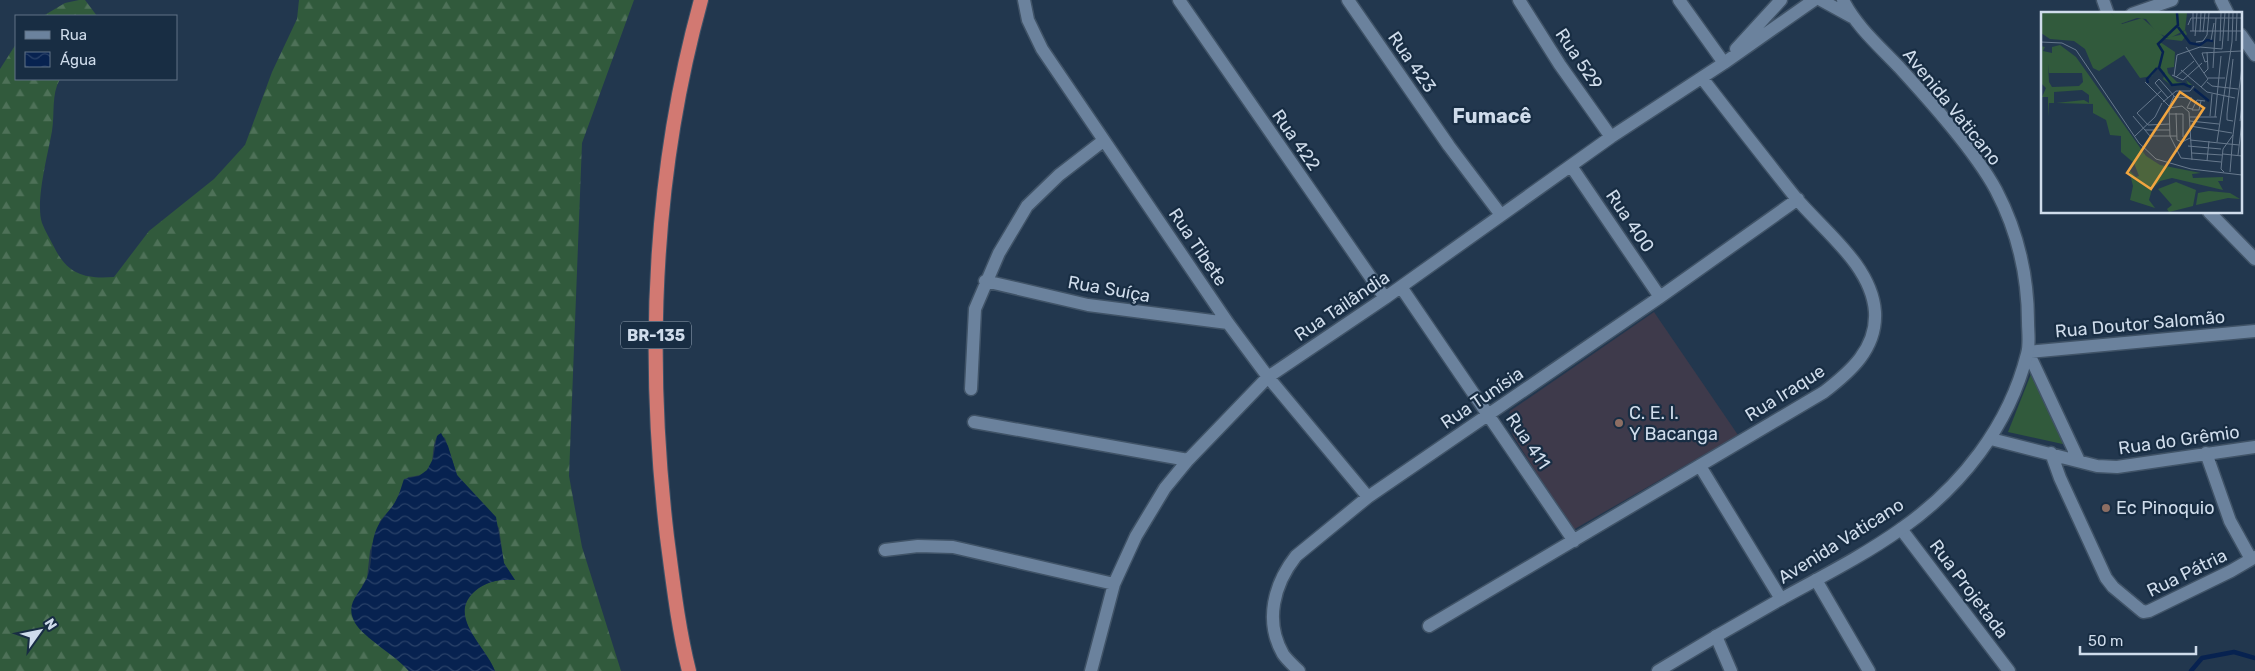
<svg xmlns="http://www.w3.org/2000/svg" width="2255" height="671" font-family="Rubik,sans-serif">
	<defs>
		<pattern id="forest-firs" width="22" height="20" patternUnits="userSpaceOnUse" patternTransform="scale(1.25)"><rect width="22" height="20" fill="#315a3c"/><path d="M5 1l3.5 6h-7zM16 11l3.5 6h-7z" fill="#4e7158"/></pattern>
		<pattern id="water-waves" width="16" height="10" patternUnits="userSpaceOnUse" patternTransform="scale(1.25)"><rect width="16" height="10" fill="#072250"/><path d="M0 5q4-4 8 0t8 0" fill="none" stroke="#2a4269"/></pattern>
	</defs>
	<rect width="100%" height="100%" fill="#22374e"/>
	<path fill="#3e3a4b" d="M1654,312L1738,435L1573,530L1513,436L1508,419L1510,411Z"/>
	<path fill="#315a3c" d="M2031,374L2067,445L2008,432Z"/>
	<path fill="url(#forest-firs)" d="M79,0H85L97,16H43L65,3Z
		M299,0H634L582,143L569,476L582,547L621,671H495C486,647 447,617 474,592C486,581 499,579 515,580L504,564L499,528L457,475L445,438L439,434C426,450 444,475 408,477L393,506L380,521L370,551L367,578L362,586L368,637L394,655L409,671H0V69L16,44V79H60C51,95 55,113 52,131C48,154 35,202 42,223C45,231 50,239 54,247C68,275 85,279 114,277L149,231L214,179L245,145L272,72L297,19Z"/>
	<path fill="url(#water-waves)" d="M441,433L448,446L457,475L496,517L504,563L515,580C500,579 487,581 475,591C446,616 486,646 495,671H409C395,655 364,638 355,623C344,603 360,594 367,578C373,564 370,547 375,533C379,521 387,514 394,504C399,496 401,488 404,479L419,476L427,470L433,459L437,436Z"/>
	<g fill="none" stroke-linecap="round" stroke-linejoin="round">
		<path stroke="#072250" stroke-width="4.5" d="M2191,671L2202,658L2234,652L2255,658"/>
		<g stroke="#405367" stroke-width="15">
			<path id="minor" d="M1024,0L1028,20L1042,49L1228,323L1268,377L1368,497
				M1179,0L1385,298
				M1348,0L1449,146L1501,215
				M1519,0L1560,65L1611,137
				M1679,0L1724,63
				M2103,0L2108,14
				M2221,0L2228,14
				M2132,14L2172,0
				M2241,35L2255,55
				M1736,49L1781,0
				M1571,166L1660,297
				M2209,212L2255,259
				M985,281L1088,305L1228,323
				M1401,287L1574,541
				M971,389L975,309L999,253L1027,206L1059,175L1103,141
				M974,422L1188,460
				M1991,439L2097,466L2117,467L2255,447
				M2051,453L2060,478L2106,578L2113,587L2143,612L2149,611L2231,571L2255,557
				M2206,453L2230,521L2251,559
				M2079,461L2028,352L2255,331
				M1700,466L1781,599
				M1901,529L2009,671
				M885,550L918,546L953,547L1114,584
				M1816,580L1869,671
				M1429,626L1824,392C1850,372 1877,349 1875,312C1872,266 1824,231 1796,198C1764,158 1733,118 1702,78
				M1716,636L1731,671
				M1091,671L1114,584L1136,536L1165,488L1188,460L1268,377L1385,298L1611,137L1724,63L1814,0
				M1299,671C1294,666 1287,660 1283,654C1264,621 1274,584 1296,556L1368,497L1660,297L1798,199"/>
		</g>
		<g stroke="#405367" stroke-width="15">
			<path id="tertiary" d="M1821,0L1852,17
				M1658,671C1699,646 1740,622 1781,599C1821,577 1863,556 1901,529C1961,487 2009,426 2027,354C2030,344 2028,332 2028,322C2028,275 2018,232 1996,190C1975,151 1929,100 1899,67C1879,46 1856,26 1843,0"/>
		</g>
		<g stroke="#405367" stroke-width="16">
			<path id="trunk" d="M689,671C678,627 673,582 667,537C646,358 653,174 701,0"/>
		</g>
		<use href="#minor" stroke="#6b829d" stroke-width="12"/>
		<use href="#tertiary" stroke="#6b829d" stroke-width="12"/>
		<use href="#trunk" stroke="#d27972" stroke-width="14"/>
	</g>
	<g fill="#8d6e63" stroke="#182d43" stroke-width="2">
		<circle cx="1619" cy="423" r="5"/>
		<circle cx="2106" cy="508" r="5"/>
	</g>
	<g text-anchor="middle" stroke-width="4.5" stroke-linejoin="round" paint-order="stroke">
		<rect fill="#182d43" stroke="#98a8b9" stroke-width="1" x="621" y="321.5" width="70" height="27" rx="4"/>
		<g font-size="16" font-weight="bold" fill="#cfdceb">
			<text x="656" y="341">BR-135</text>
		</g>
		<g font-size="18" fill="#cfdceb" stroke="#182d43">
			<text transform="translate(1579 59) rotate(56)" y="6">Rua 529</text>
			<text transform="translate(1412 62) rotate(55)" y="6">Rua 423</text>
			<text transform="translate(1952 107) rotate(51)" y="6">Avenida Vaticano</text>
			<text transform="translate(1296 140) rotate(55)" y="6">Rua 422</text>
			<text transform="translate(1630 221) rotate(56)" y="6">Rua 400</text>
			<text transform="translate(1198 247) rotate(56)" y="6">Rua Tibete</text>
			<text transform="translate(1109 289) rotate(10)" y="6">Rua Suíça</text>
			<text transform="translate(1342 306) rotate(-34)" y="6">Rua Tailândia</text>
			<text transform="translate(2140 324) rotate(-5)" y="6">Rua Doutor Salomão</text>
			<text transform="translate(1785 393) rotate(-32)" y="6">Rua Iraque</text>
			<text transform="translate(1482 398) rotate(-34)" y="6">Rua Tunísia</text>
			<text transform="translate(2179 440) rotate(-8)" y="6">Rua do Grêmio</text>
			<text transform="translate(1528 441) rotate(56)" y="6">Rua 411</text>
			<text transform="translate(1841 541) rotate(-32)" y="6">Avenida Vaticano</text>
			<text transform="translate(2187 573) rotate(-26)" y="6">Rua Pátria</text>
			<text transform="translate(1969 589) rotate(53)" y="6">Rua Projetada</text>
		</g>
		<g font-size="18" fill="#cfdceb" stroke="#182d43" text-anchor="start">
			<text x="1629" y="419">C. E. I.<tspan x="1629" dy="21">Y Bacanga</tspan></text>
			<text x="2116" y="514">Ec Pinoquio</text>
		</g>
		<g font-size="20" font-weight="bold" fill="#cfdceb" stroke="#182d43">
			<text x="1492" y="123">Fumacê</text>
		</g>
	</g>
	<g transform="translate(2041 12)">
		<rect width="201" height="201" fill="#22374e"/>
		<path d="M0,1H70L81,12L101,6L124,26L139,23L144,18L146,22L141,29L124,27L119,30L134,40L133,55L126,56L127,61L136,70L147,72L145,68L151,73L131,74L122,67L124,61L117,54L111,64L99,66L83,43L58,59L52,56L44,37L33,29L9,27L0,21ZM19,33L35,45L105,144L119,153L160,161L151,162L152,166L182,165V169H177L182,178L131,166L119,169L111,177L108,188L114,196L89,188L92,174L88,158L95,165L98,164L93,151L80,140V124L69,123L65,108L52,101V92L15,91L43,88L48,91V83L41,78L13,80V91H8L7,105V85H1L5,76L0,71V34L4,35L2,39L11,41V35ZM7,52L8,61H41L42,70L38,74L11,75L8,70ZM135,170L155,178L152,194L128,200L126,197L131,193L117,177ZM168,179L189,181L199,187L187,186L155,193L157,181Z" fill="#315a3c" fill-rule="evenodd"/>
		<path d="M70,1H146L144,18L129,26L116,21L105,7L96,6L79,12Z" fill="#315a3c"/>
		<path fill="none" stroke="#072250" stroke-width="2.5" d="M136,1L137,13L117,32L122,40L118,56L131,73L143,72L150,75M137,15L149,31L159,33L166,28L172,29M107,71L106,67L116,56M153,77L168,89"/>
		<path fill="none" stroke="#67798d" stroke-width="1" d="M201,5V33M147,13L150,6H200M149,19H200M152,19V1M159,20L160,1M162,20L164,1M154,24L156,1M170,28L173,11M179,29L180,1M187,29L188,1M195,29L196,1M0,30L21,31L35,38L98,131L115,147L150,157L201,163M155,30L162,29L166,23L168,1M145,35L167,67L160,75M181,37L184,1M167,49L164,50L161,41L200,39M172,56L175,6M140,58L166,80L194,86M163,61L167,57L166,40M131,63L142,68L161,51M133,64L136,43L159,35L181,37M135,65L153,49M167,66H184M104,70L129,95M166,70L171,74L197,77M121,78L96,101L107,113L129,112M133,84L128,95L129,124L140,146L180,150M127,86L114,71L118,67L134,85L151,86L146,96L151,97M122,90L135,79H149L153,74M128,96L141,94L148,100L151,148M151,98L156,88L164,89M151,98H158L160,89M135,101L136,128L141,130L149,126M128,102H142V125M92,104L109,124H136M169,104L171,82M149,105H176M174,105L180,44M149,109L178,112M192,109L186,108V102L192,47M199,109L201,93M149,114L191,121M104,118H129M94,124L114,105L121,91M149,128L198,133M176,130L191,30L192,1M147,134L180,137M151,141L181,143M182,142L201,144M197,143L201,110M166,149L168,129M183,160L180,157L182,137L192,123L201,55M189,160L192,123"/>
		<path fill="#f1a540" fill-opacity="0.15" stroke="#f1a540" stroke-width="2.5" d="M139,80L163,96L110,177L86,161Z"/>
		<rect width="201" height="201" fill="none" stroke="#cfdceb" stroke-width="2.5"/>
	</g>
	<rect x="15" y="15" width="162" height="65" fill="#182d43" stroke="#617386"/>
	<rect x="25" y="31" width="25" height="8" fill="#6b829d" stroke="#617386"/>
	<text x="60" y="40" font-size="15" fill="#cfdceb">Rua</text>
	<rect x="25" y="52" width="25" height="15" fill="url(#water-waves)" stroke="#617386"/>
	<text x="60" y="65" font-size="15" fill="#cfdceb">Água</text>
	<g transform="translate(40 631) rotate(57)" stroke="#182d43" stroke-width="4" paint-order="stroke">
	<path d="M0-4L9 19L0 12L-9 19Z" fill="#cfdceb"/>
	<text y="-8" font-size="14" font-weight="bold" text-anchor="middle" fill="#cfdceb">N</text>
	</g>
	<path d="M2080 646v8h116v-8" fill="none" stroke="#cfdceb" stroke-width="2.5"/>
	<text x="2088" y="646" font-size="15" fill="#cfdceb" stroke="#182d43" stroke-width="4" paint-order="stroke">50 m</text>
</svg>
